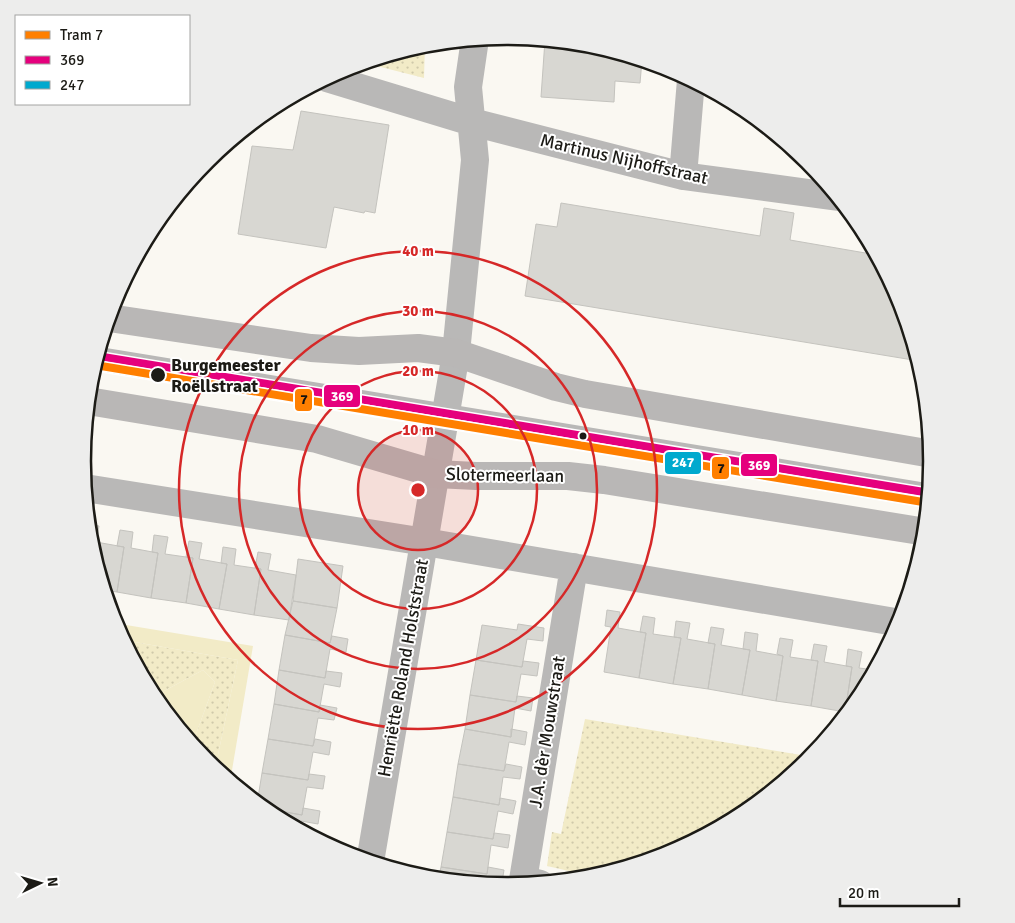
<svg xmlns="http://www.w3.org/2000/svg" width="1015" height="923" font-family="Signika,sans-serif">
	<defs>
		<pattern id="grass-dots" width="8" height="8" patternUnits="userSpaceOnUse" patternTransform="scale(1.25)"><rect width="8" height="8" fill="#f2ebc7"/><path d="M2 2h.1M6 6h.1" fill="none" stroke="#cfc9aa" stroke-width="1.8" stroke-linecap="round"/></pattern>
	</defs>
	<rect width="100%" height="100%" fill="#faf8f2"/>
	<path fill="url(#grass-dots)" d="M425,44L424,78L365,63Z
		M123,640L238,660L215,769L192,745L215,682L203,670L153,697Z
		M171,707L182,722L179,728L165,711Z
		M585,719L813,757L744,815L670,854L617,870L598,867L595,877L547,866L552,832L561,834Z"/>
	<path fill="#f2ebc7" d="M114,623L253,646L230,782L215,769L238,660L123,640Z
		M203,670L215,682L192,745L179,728L182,722L171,708L165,711L153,697Z"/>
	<path fill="#d8d7d2" stroke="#c4c3be" d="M545,40L591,44L642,60L640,83L615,81L614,102L541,97Z
		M301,111L389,125L375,213L365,211L364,213L334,207L326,248L238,234L252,146L293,150Z
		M561,203L760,236L764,208L794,213L790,240L877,255L900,299L919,361L525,296L536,224L557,227Z
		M169,206L167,222L158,220Z
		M88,524L99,526L96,542L124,547L117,592L104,590L90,544Z
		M120,530L133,532L131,548L158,553L151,598L117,592L124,547L117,546Z
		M154,535L168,537L165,554L193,558L186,603L151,598L158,553L152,552Z
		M189,541L202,543L199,559L227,564L219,609L186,603L193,558L186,557Z
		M223,547L236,549L234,565L261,569L254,615L219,609L227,564L221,563Z
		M258,552L271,554L268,570L296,575L289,620L254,615L261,569L255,568Z
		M298,559L343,566L337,608L293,601Z
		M293,601L337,608L330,643L285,635Z
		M607,610L620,612L618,628L646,633L639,678L604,672L611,627L605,626Z
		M643,616L655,618L653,634L681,638L673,684L639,678L646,633L640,632Z
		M676,621L690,623L687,639L715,644L708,689L673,684L681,638L674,637Z
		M518,624L544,628L543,641L527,639L522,667L476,660L482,625L517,630Z
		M711,627L724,629L721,645L750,650L742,695L708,689L715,644L708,643Z
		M745,632L758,634L756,651L783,656L776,701L742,695L750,650L743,649Z
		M285,635L330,643L332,636L348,639L346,652L330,649L325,678L279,670Z
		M780,638L793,640L790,657L818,661L811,706L776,701L783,656L777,654Z
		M814,644L827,646L824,662L852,667L845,712L811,706L818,661L811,660Z
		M848,649L862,652L859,668L876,670L861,698L849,713L845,712L852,667L846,666Z
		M476,660L522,667L523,661L539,663L537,676L521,674L516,702L470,695Z
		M279,670L325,678L326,671L342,673L340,687L324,684L319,712L274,704Z
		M470,695L516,702L517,696L533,698L531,711L515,708L511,737L465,729Z
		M274,704L319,712L320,705L337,708L334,720L318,718L313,746L268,739Z
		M465,729L511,737V729L527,732L525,745L509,742L504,771L458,764Z
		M268,739L313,746L315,739L331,742L329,755L313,752L308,780L262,773Z
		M458,764L504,771L506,764L522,767L520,779L503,777L499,805L453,797Z
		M262,773L308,780L309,774L325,776L323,789L307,787L302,815L263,808L257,804Z
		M453,797L499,805L500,798L516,801L513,814L498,811L493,839L447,832Z
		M263,808L302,815L303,808L320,811L318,824L301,821L300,830Z
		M447,832L493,839L494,833L510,835L508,848L491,845L487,874L441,867Z
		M441,867L487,874L488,867L504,870L502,882L486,880L485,885L438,880Z"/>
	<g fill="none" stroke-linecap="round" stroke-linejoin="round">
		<path stroke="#b9b8b7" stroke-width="19" d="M97,356L930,493"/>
		<path stroke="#b9b8b7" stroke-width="28" d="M327,78L472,122L683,176L838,197
			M683,176L691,80
			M85,488L425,542L901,623
			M370,862L456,353L475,160L468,87L475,39
			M540,884L523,880L574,567"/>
		<path stroke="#b9b7b6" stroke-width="28" d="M109,318L311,348L359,351L418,348L456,353L556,387L585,394L932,454
			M88,401L317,439L436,474L476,476H568L604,480L926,532"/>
		<g stroke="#fff" stroke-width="11">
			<path id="bus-1" d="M97,356L930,493"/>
		</g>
		<g stroke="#fff" stroke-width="11">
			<path id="bus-2" d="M95,366L928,503"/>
		</g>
		<use href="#bus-1" stroke="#e5007d" stroke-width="8"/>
		<use href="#bus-2" stroke="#00a9ce" stroke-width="8"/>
		<g stroke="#fff" stroke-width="11">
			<path id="tram-1" d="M95,365L929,503"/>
		</g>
		<use href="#tram-1" stroke="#ff7f00" stroke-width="8"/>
	</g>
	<circle cx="418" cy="490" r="60" fill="#d62828" fill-opacity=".12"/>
	<g fill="none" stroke="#d62828" stroke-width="2.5">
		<circle cx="418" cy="490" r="60"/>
		<circle cx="418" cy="490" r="119"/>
		<circle cx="418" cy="490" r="179"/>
		<circle cx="418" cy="490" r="239"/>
	</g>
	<g fill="#1c1b16" stroke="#fff" stroke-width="2">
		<circle cx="158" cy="375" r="8"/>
		<circle cx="583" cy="436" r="4.5"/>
	</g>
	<g text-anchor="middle" stroke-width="4" stroke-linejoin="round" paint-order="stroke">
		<g font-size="18" fill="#1c1b16" stroke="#fff">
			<text transform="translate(624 159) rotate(13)" y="6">Martinus Nijhoffstraat</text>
			<text transform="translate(505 475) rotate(1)" y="6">Slotermeerlaan</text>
			<text transform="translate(403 668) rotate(-80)" y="6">Henriëtte Roland Holststraat</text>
			<text transform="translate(547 732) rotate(-81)" y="6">J.A. dèr Mouwstraat</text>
		</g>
		<g font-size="18" font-weight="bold" fill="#1c1b16" stroke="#fff" text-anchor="start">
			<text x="171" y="371">Burgemeester<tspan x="171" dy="21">Roëllstraat</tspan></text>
		</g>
	</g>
	<path d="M0 0H1015V923H0ZM91 461a416 416 0 1 1 832 0a416 416 0 1 1-832 0Z" fill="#ededec" fill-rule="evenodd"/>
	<path fill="none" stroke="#1c1b16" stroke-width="2.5" d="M91 461a416 416 0 1 1 832 0a416 416 0 1 1-832 0Z"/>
	<circle cx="418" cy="490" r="8" fill="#d62828" stroke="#fff" stroke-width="2.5"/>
	<g font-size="15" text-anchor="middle" font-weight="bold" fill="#d62828" stroke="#fff" stroke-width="4" stroke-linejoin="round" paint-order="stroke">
		<text x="418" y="256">40 m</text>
		<text x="418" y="316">30 m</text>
		<text x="418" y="376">20 m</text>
		<text x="418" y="435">10 m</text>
	</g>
	<g stroke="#fff" stroke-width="2">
		<rect x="323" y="384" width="38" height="24" rx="5" fill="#e5007d"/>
		<rect x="294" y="388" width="19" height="24" rx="5" fill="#ff7f00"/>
		<rect x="664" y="451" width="38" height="24" rx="5" fill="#00a9ce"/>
		<rect x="740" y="453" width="38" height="24" rx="5" fill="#e5007d"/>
		<rect x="711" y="456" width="19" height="24" rx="5" fill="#ff7f00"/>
	</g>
	<g font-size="14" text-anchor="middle" font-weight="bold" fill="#fff">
		<text x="342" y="401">369</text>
		<text x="683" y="467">247</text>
		<text x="759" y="470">369</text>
	</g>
	<g font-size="14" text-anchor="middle" font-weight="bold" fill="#111">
		<text x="304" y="404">7</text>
		<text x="721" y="473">7</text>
	</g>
	<rect x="15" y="15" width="175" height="90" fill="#ffffff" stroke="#a4a4a2"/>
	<rect x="25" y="31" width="25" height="8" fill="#ff7f00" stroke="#a4a4a2"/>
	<text x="60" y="40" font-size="15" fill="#1c1b16">Tram 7</text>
	<rect x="25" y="56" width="25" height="8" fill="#e5007d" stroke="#a4a4a2"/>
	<text x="60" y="65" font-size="15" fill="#1c1b16">369</text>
	<rect x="25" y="81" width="25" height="8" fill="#00a9ce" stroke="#a4a4a2"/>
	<text x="60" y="90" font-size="15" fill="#1c1b16">247</text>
	<g transform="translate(40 883) rotate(85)" stroke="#ffffff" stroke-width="4" paint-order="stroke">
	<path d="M0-4L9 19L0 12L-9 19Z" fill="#1c1b16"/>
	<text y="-8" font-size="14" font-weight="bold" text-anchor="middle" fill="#1c1b16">N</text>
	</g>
	<path d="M840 898v8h119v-8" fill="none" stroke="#1c1b16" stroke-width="2.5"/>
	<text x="848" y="898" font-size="15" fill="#1c1b16" stroke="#ffffff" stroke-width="4" paint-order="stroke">20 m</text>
</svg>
